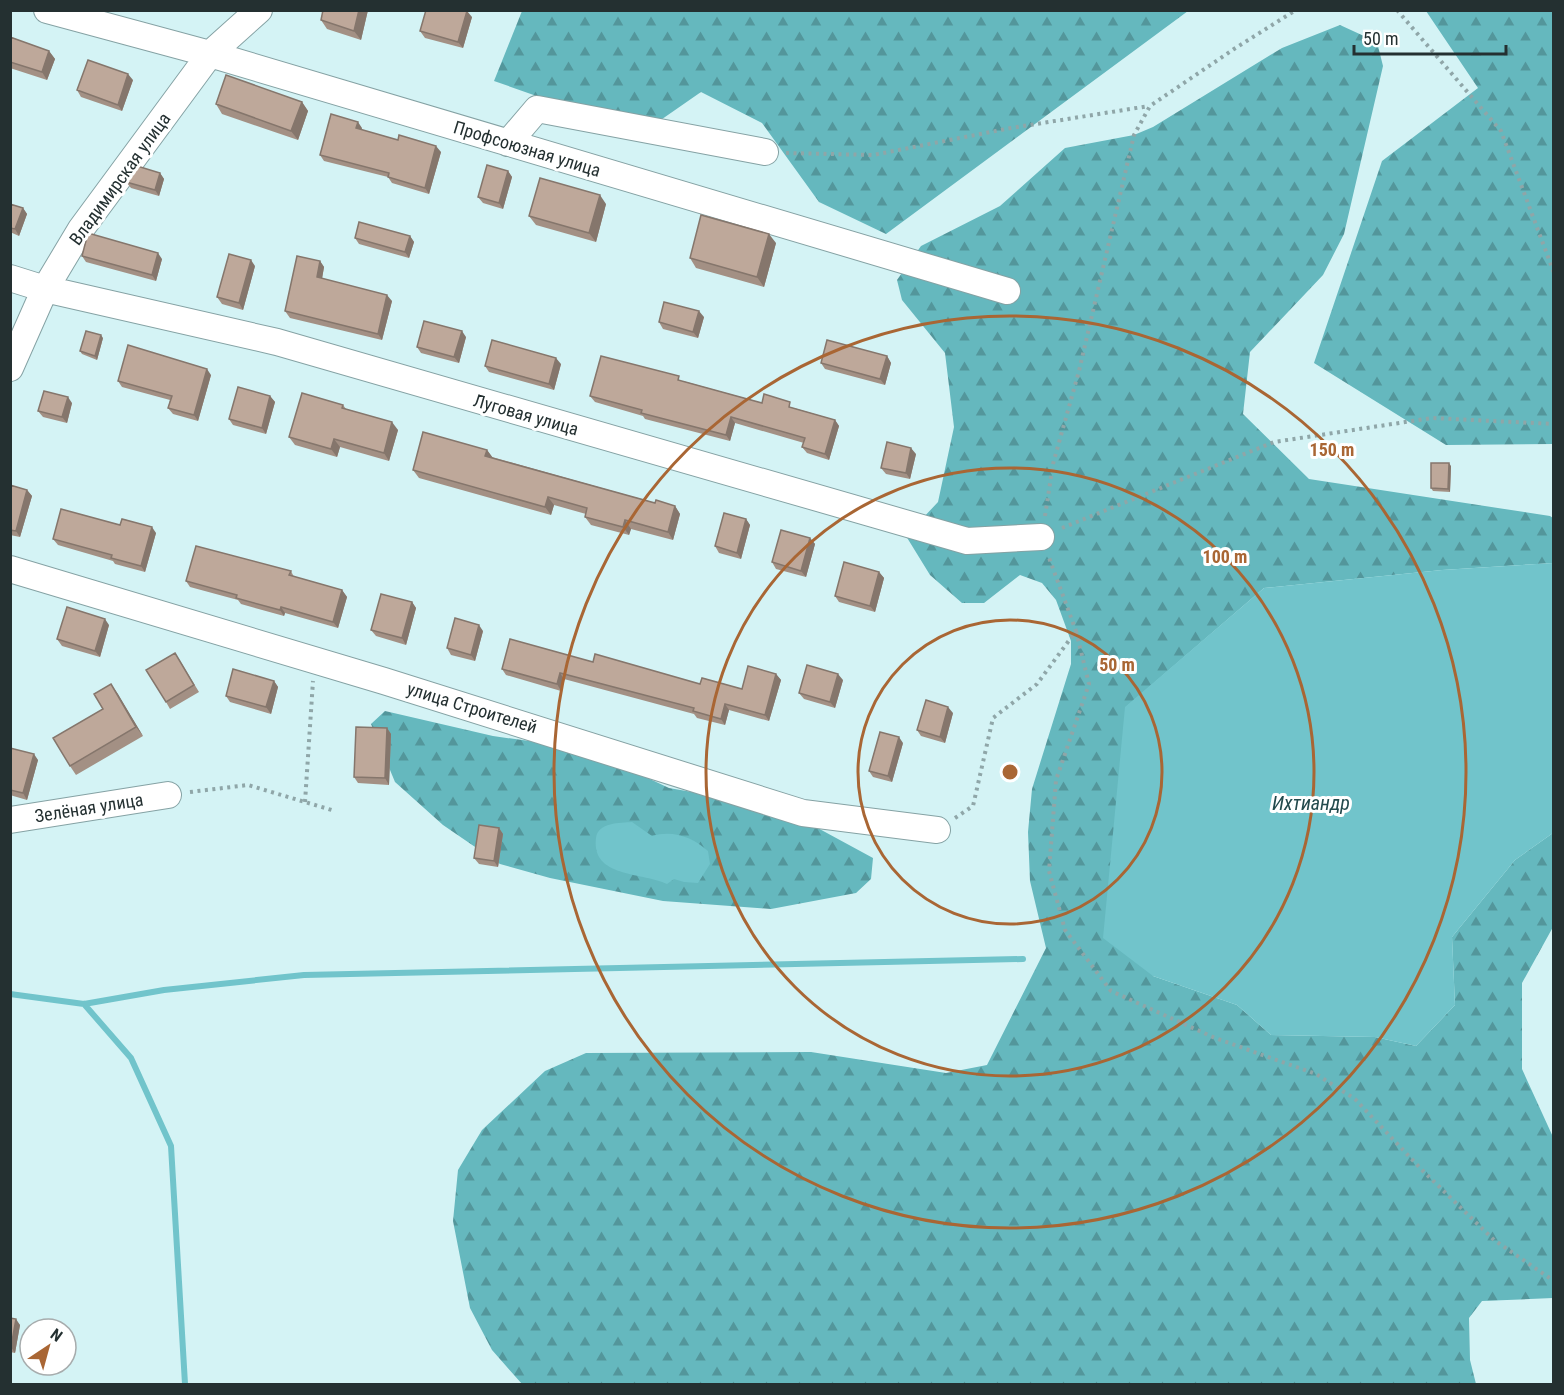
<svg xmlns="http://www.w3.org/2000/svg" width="1564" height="1395" font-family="'Roboto Condensed',sans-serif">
	<defs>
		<pattern id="forest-firs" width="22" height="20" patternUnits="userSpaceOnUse" patternTransform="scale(1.5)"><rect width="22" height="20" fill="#65b8be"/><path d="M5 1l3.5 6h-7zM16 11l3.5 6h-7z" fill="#53969b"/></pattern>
	</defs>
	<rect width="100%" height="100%" fill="#d4f3f5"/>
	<path fill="url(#forest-firs)" d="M522,11H1188L886,234L819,202L762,123L701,92L642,133L494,81Z
		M1426,11H1553V444L1446,445L1314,363L1382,161L1478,88Z
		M1340,25L1377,42L1383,66L1344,234L1323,275L1250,352L1243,414L1309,479L1550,516L1553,518V563L1442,570L1264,588L1126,707L1153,976L1237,1005L1271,1035L1375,1037L1416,1046L1455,1005L1452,937L1515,860L1553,833V927L1522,983V1069L1553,1137V1298L1482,1301L1469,1318L1470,1360L1476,1384H522L492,1350L470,1308L453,1221L458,1170L482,1130L545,1071L586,1053L811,1052L946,1073L987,1065L1046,948L1030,881L1028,832L1032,789L1071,664V641L1056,600L1042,583L1020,575L984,603H962L930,575L906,536L938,502L954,427L945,353L902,300L897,280L921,246L1000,206L1065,148L1134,135L1153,127L1282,48Z
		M385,711L493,736L586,749L669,788L779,807L873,858L871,879L856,893L771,909L663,901L550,878L500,864L443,825L395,782L371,724Z"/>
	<path fill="#71c4cb" d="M1553,563V833L1515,860L1452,937L1455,1005L1416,1046L1375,1037L1271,1035L1237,1005L1153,976L1103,938L1125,707L1264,588L1442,570Z
		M632,822L652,836C673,830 692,837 708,851L710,864L698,883L684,882L674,879L667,884C643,872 591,878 596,838C598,822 620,823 632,822Z"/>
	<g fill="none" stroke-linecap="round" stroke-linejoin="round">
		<path stroke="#71c4cb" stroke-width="6" d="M10,994L84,1004L164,990L304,975L1023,959
			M84,1004L131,1058L171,1146L185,1384"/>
		<g stroke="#85a2a4" stroke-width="28">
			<path id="minor" d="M47,10L210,54L1007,291
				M508,143L537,109L765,152
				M10,278L45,289L277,342L967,541L1041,537
				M10,368L45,289L81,229L210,54L259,10
				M10,569L384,681L803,813L937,830
				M10,820L168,795"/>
		</g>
		<path stroke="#8fa6a8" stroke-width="4" stroke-dasharray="3 4.5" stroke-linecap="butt" d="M1397,10L1501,131L1554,273
			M786,153L873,155L1011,128L1149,106
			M1045,516L1053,464L1079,371L1134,135L1150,106L1234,49L1296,10
			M1062,528L1274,442L1432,418L1554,424
			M1076,631L1089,684L1056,780L1049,871L1065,930L1111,991L1215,1038L1316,1074L1355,1099L1422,1170L1494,1240L1554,1281
			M190,792L248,785L335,811
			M305,802L313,681
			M955,818L973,806L993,718L1037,684L1076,631L1048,555"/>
		<use href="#minor" stroke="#fff" stroke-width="26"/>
	</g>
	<path fill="#a39084" d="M323,10H368L361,40L327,29L321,20Z
		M472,17L463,48L425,38L420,31Z
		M10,37L49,51L55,59L47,80L10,68Z
		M133,80L122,111L81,97L77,90Z
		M302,102L308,111L298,140L222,114L216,104Z
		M362,128L361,130L441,152L429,194L392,183L388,177L324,161L320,155Z
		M508,171L512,177L503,209L483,203L478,197Z
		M160,173L164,179L159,196L131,188L126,182Z
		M10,204L23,208L27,214L19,236L10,232Z
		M606,204L596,242L536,225L529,216Z
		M410,236L414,242L409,258L359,244L355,238Z
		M776,243L764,287L696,268L690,258Z
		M82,256L162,259L156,281L86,262Z
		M320,261L324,267L322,279L392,301L382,340L290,318L285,311Z
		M255,266L243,310L222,304L217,297Z
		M704,317L698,338L663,329L659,322Z
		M466,337L459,363L421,353L417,347Z
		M103,338L97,360L82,354L80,351Z
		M887,356L891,363L885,385L825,369L821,363Z
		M561,364L554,390L489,372L485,366Z
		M211,375L198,421L173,414L168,408L170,400L122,387L118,381Z
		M683,381L762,403L794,408L835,420L839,426L829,460L807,453L802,447L804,443L735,423L730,441L645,419L643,416L595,402L590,396Z
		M270,396L275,402L266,434L233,425L229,419Z
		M72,403L67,423L43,417L38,411Z
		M343,405L346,409L398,430L389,461L340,447L337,457L295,445L289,437Z
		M487,450L492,457L655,503L675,506L680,514L673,540L631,529L629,535L591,525L585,517L586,514L554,505L551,515L419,478L413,470Z
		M916,454L910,479L886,474L881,468Z
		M1451,466L1450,492L1433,491L1431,488Z
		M10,485L27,490L32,496L20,537L10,535Z
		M746,519L750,525L741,559L719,553L715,546Z
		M120,525L156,533L145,572L115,564L113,561L58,545L53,539Z
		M810,538L815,544L806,577L776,569L772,562Z
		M291,571L294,577L342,590L347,597L338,628L285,613L284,616L241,604L238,600L190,587L186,581Z
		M879,572L884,578L875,612L839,602L835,596Z
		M412,602L416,608L406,645L376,636L371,630Z
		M109,625L100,657L62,646L57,639Z
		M483,631L475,661L451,655L447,648Z
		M179,659L199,692L170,709L166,702Z
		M593,662L700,684L742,689L776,674L781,680L769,721L729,710L725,725L697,718L694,714L564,679L561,691L506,675L502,669Z
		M843,680L835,708L804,699L799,693Z
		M274,681L278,687L271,714L230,702L226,696Z
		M111,684L143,736L76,775L70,766L103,709Z
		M953,713L945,743L921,736L917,730Z
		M387,728L391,734L389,785L358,783L354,777Z
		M903,743L892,782L873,777L869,771Z
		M10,748L38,760L27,800L10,795Z
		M499,828L503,834L498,867L479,864L474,858Z
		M10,1318L20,1325L15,1353L10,1352Z"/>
	<path fill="#85766c" d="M359,10H368L361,40L354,31Z
		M467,11L472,17L463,48L458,42Z
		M49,51L55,59L47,80L42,72Z
		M128,74L133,80L122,111L118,105Z
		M302,102L308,111L298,140L291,131Z
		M358,122L362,128L360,135L356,128Z
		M436,146L441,152L429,194L425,188Z
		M508,171L512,177L503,209L499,203Z
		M160,173L164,179L159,196L155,190Z
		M600,195L606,204L596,242L589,233Z
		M23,208L27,214L19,236L15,229Z
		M769,234L776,243L764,287L757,277Z
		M410,236L414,242L409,258L405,252Z
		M158,253L162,259L156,281L152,275Z
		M251,260L255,266L243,310L239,303Z
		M320,261L324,267L321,284L317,277Z
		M387,295L392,301L382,340L378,334Z
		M699,311L704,317L698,338L693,332Z
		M462,331L466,337L459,363L454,357Z
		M101,335L103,338L97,360L95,356Z
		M887,356L891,363L885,385L880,379Z
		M556,358L561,364L554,390L549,384Z
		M207,369L211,375L198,421L194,415Z
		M270,396L275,402L266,434L262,428Z
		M68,397L72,403L67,423L62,417Z
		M731,417L735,423L730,441L726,435Z
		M835,420L839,426L829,460L825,454Z
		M392,422L398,430L389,461L384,453Z
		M334,439L340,447L337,457L331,449Z
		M911,448L916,454L910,479L906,473Z
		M487,450L493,458L485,456Z
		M1449,463L1451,466L1450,492L1448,489Z
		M27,490L32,496L20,537L16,531Z
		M548,497L554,505L551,515L545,507Z
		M675,506L680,514L673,540L668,532Z
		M746,519L750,525L741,559L737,553Z
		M625,520L631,529L629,535L623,527Z
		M152,527L156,533L145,572L141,566Z
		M810,538L815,544L806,577L801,571Z
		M879,572L884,578L875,612L870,606Z
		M342,590L347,597L338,628L333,622Z
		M412,602L416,608L406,645L402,638Z
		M281,607L285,613L284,616L280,610Z
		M105,619L109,625L100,657L95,651Z
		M479,625L483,631L475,661L471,655Z
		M560,673L564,679L561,691L557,684Z
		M776,674L781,680L769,721L765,715Z
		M838,674L843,680L835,708L830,702Z
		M274,681L278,687L271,714L266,707Z
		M111,684L118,694L143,736L136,727Z
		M725,704L729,710L725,725L721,719Z
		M948,707L953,713L945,743L940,737Z
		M387,728L391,734L389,785L385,778Z
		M899,737L903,743L892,782L888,776Z
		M34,754L38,760L27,800L23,793Z
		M499,828L503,834L498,867L494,861Z
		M16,1319L20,1325L15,1353L11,1347Z"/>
	<path fill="#bea89a" stroke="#85766c" stroke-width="1.5" d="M323,10H359L354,31L321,20Z
		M426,10L467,11L458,42L420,31Z
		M10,37L49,51L42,72L10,62Z
		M88,60L128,74L118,105L77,90Z
		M226,75L302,102L291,131L216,104Z
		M331,114L358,122L356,128L398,140L399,135L436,146L425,188L388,177L389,173L320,155Z
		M487,165L508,171L499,203L478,197Z
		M137,166L160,173L155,190L126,182Z
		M540,178L600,195L589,233L529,216Z
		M10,204L23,208L15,229L10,228Z
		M701,215L769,234L757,277L690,258Z
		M359,222L410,236L405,252L355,238Z
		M88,233L158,253L152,275L82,256Z
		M229,254L251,260L239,303L217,297Z
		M297,256L320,261L317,277L387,295L378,334L285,311Z
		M664,302L699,311L693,332L659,322Z
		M424,321L462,331L454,357L417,347Z
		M86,331L101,335L95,356L80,351Z
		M492,340L556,358L549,384L485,366Z
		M827,340L887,356L880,379L821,363Z
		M128,345L207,369L194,415L168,408L172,396L118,381Z
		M601,356L679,376L678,380L762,403L764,394L790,402L789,407L835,420L825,454L802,447L805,438L731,417L726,435L641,413L642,410L590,396Z
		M238,387L270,396L262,428L229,419Z
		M44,391L68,397L62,417L38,411Z
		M302,393L343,405L342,408L392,422L384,453L334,439L331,449L289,437Z
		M423,432L487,450L485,456L655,503L656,500L675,506L668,532L625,520L623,527L585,517L587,508L548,497L545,507L413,470Z
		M887,442L911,448L906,473L881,468Z
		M1431,463H1449L1448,489L1431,488Z
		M10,485L27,490L16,531L10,530Z
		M61,509L120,525L122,519L152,527L141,566L111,558L112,555L53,539Z
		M724,513L746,519L737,553L715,546Z
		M781,530L810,538L801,571L772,562Z
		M196,546L291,571L289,575L342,590L333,622L281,607L280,610L236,598L237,595L186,581Z
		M844,562L879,572L870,606L835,596Z
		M381,594L412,602L402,638L371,630Z
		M67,607L105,619L95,651L57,639Z
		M455,618L479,625L471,655L447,648Z
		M510,639L593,662L595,654L700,684L702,678L742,689L748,666L776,674L765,715L725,704L721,719L693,711L694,708L560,673L557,684L502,669Z
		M175,653L194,685L166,702L146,670Z
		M807,665L838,674L830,702L799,693Z
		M233,669L274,681L266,707L226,696Z
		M111,684L136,727L70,766L53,738L103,709L94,694Z
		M926,700L948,707L940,737L917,730Z
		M356,727L387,728L385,778L354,777Z
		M880,732L899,737L888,776L869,771Z
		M10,748L34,754L23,793L10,790Z
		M479,825L499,828L494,861L474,858Z
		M10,1318L16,1319L11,1347H10Z"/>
	<g fill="none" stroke="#a96634" stroke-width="3">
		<circle cx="1010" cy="772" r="152"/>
		<circle cx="1010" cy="772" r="304"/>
		<circle cx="1010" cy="772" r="456"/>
	</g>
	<g text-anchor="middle" stroke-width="6" stroke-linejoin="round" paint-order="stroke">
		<g font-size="18" fill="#243031" stroke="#fff">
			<text transform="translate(527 149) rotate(17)" y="6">Профсоюзная улица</text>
			<text transform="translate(120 179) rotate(-54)" y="6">Владимирская улица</text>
			<text transform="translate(526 415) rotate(16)" y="6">Луговая улица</text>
			<text transform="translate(472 708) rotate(17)" y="6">улица Строителей</text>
			<text transform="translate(89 808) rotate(-9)" y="6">Зелёная улица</text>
		</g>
		<g font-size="20" font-style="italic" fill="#234a4d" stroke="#fff">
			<text x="1311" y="810">Ихтиандр</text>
		</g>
	</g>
	<circle cx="1010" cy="772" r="9" fill="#a96634" stroke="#fff" stroke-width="3"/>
	<g font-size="18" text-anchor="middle" font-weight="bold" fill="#a96634" stroke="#fff" stroke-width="6" stroke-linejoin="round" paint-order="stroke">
		<text x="1332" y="456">150 m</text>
		<text x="1225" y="563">100 m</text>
		<text x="1117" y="671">50 m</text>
	</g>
	<rect width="1564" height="1395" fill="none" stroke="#243031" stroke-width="24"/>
	<g transform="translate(48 1347) rotate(36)"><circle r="28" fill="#ffffff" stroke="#a7acad" stroke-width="1.5"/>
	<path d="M0-4.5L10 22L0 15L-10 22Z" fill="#a96634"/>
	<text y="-9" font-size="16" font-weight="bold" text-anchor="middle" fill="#243031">N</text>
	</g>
	<path d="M1354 45v9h152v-9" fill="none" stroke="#243031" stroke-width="3"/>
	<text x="1363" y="45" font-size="18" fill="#243031" stroke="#ffffff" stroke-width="4.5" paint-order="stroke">50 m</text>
</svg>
